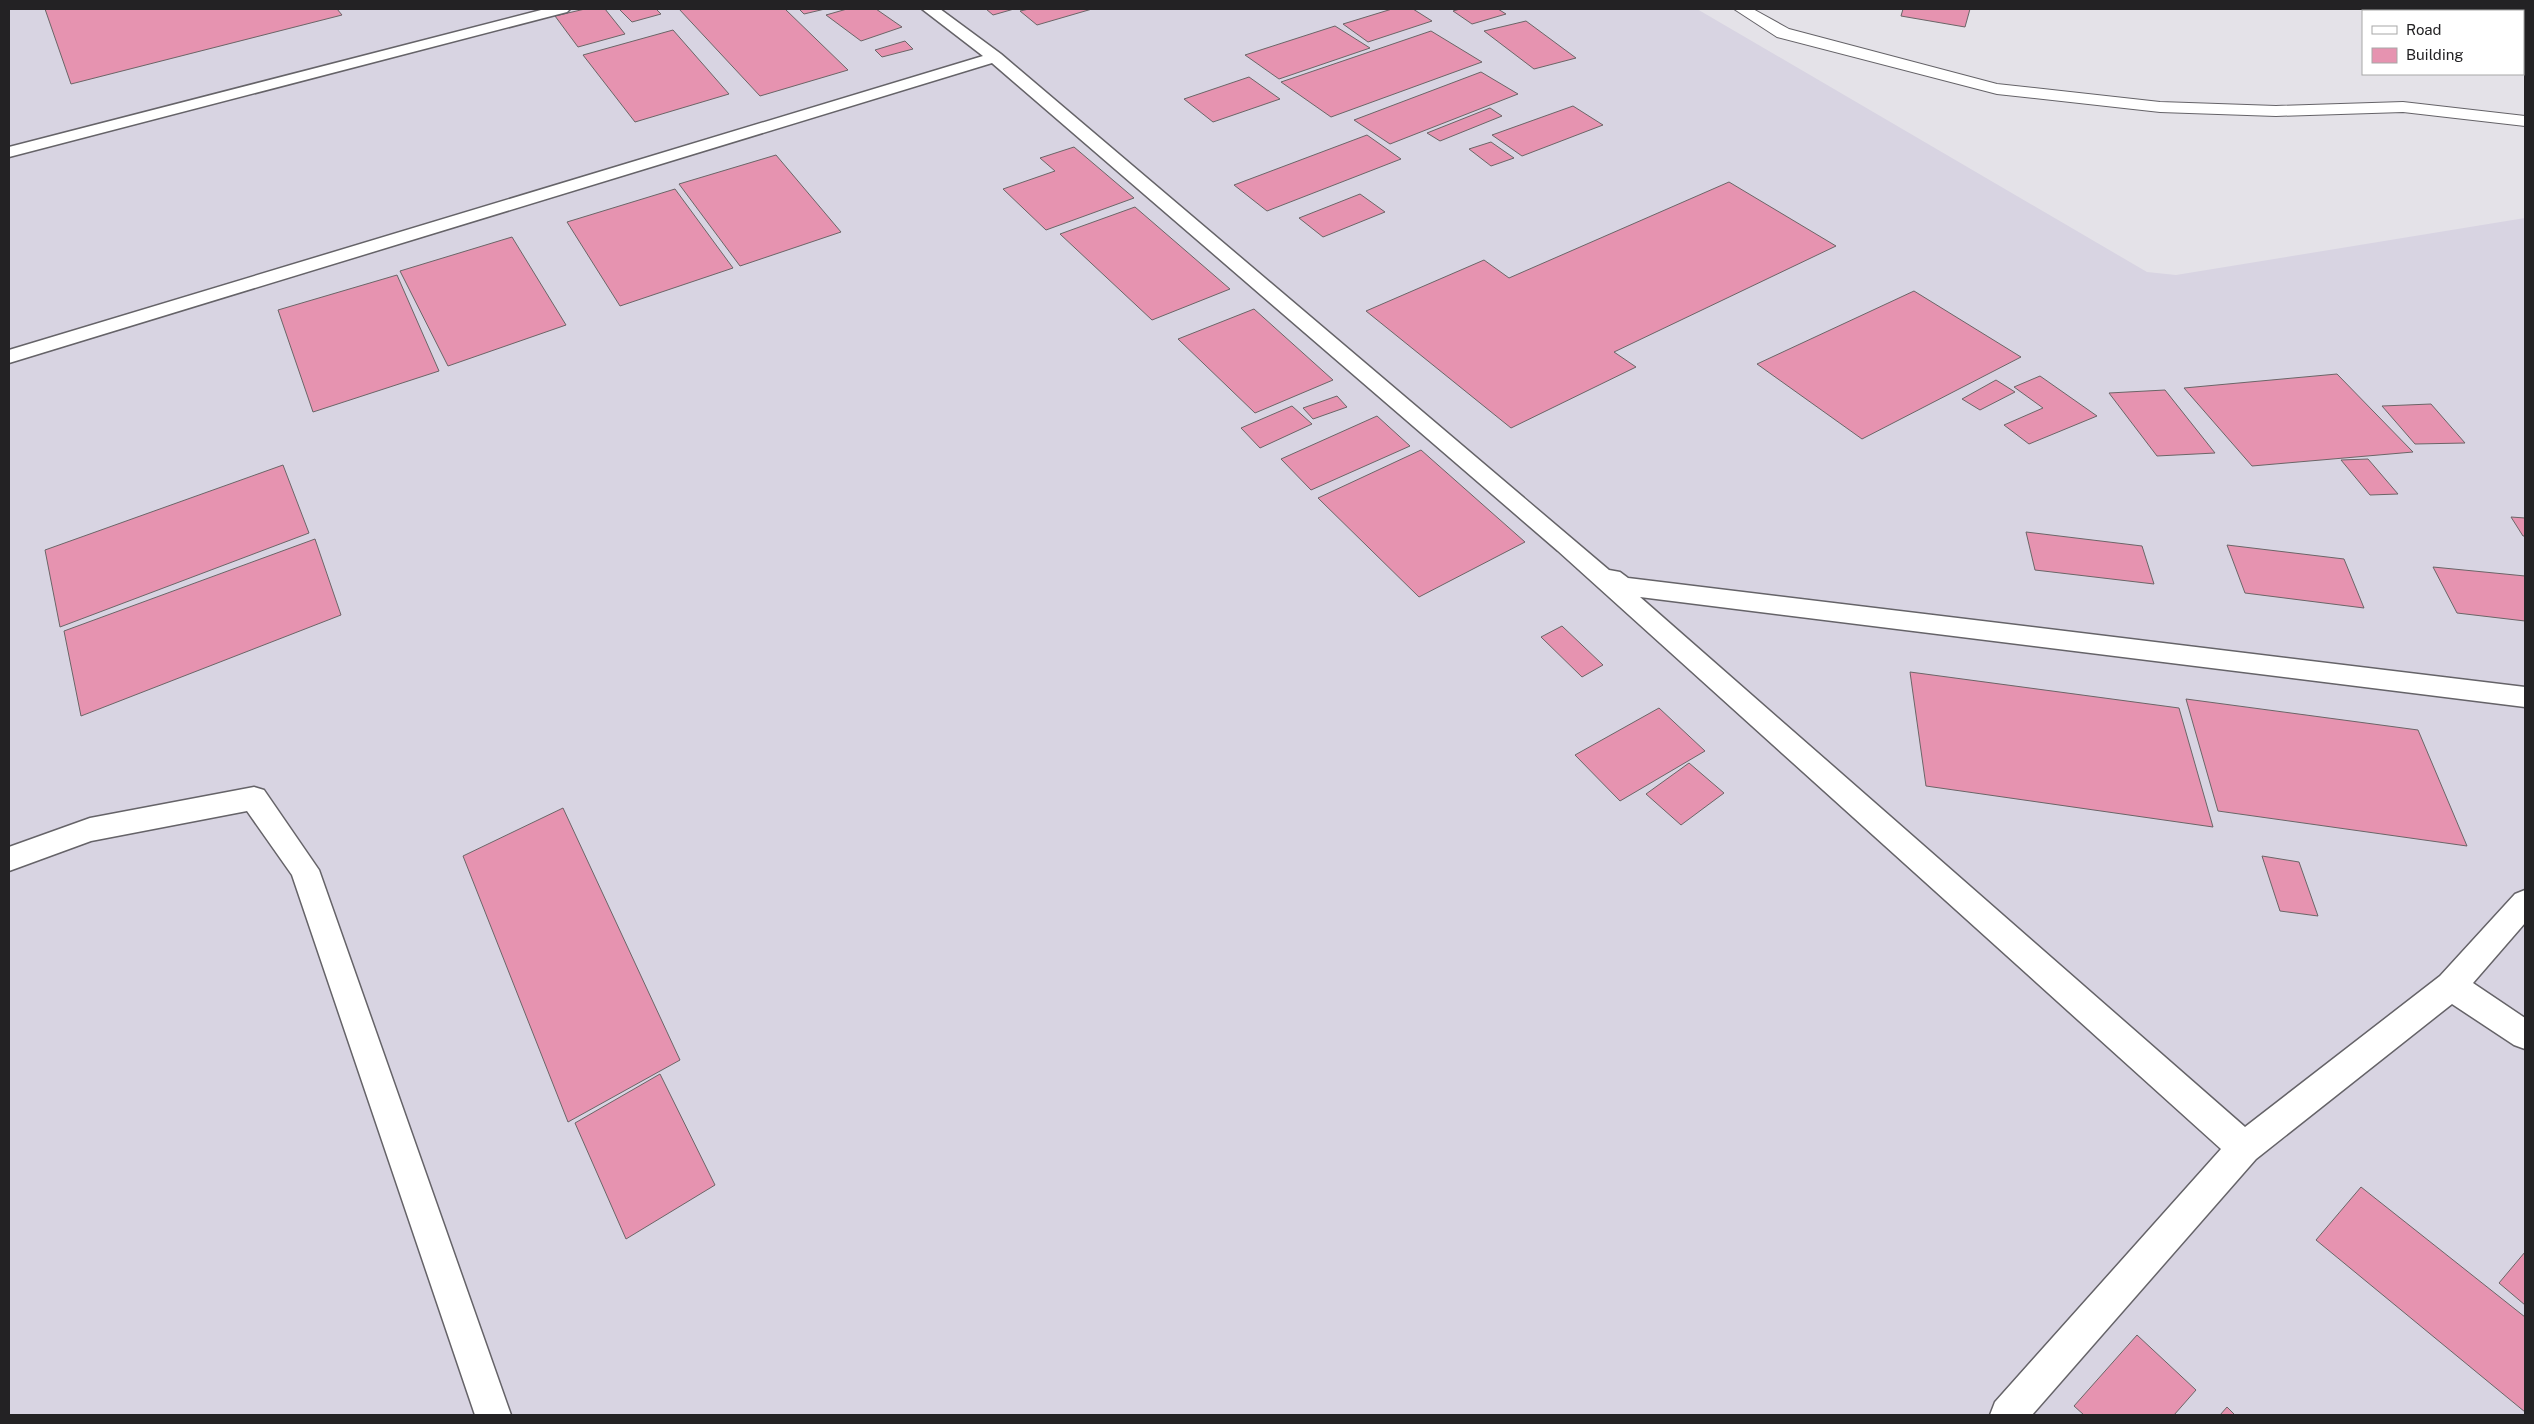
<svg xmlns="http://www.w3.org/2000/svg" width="2534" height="1424" font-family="'Public Sans',sans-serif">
	<rect width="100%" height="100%" fill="#e4e2e8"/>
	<path fill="#d8d4e2" d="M9,9H1697L2147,272L2176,275L2525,218V1415H9Z"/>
	<path fill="#e693b0" stroke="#6b6567" d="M45,9H337L342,15L71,84Z
		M585,9H605L625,34L578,47L555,16Z
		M619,9H656L661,14L632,22Z
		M679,9H785L848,70L760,96Z
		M799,9H825L804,14Z
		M847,9H876L902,27L861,41L826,15Z
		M986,9H1014L993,15Z
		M1029,9H1092L1037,25L1020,11Z
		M1392,9H1413L1432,21L1368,42L1343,24Z
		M1460,9H1498L1506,14L1472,24L1453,11Z
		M1903,9H1970L1965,27L1901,16Z
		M1526,21L1576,58L1534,69L1484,31Z
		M1335,26L1370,48L1279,79L1245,55Z
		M673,30L729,94L635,122L583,55Z
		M1431,31L1482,62L1331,117L1281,82Z
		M905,41L913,49L882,57L875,50Z
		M1481,72L1518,94L1390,144L1354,120Z
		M1249,77L1280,99L1213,122L1184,99Z
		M1573,106L1603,125L1522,156L1492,135Z
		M1490,108L1502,116L1440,141L1427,133Z
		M1367,135L1401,159L1267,211L1234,185Z
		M1491,142L1514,158L1491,166L1469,149Z
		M1074,147L1134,198L1046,230L1003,189L1055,171L1040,158Z
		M776,155L841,232L740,266L679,184Z
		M1729,182L1836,246L1614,352L1636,367L1511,428L1366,311L1484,260L1509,278Z
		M675,189L733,268L620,306L567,222Z
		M1360,194L1385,212L1323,237L1299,218Z
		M1135,207L1230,289L1152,320L1060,234Z
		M512,237L566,325L448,366L400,271Z
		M397,275L439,371L313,412L278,310Z
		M1914,291L2021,357L1862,439L1757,364Z
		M1254,309L1333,380L1255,413L1178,339Z
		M2337,374L2413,452L2252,466L2184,388Z
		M2040,376L2097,416L2029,444L2004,425L2043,408L2014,387Z
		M1996,380L2015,392L1980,410L1962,399Z
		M2165,390L2215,453L2157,456L2109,393Z
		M1337,396L1347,407L1313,419L1303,408Z
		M2431,404L2465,443L2415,444L2382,406Z
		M1292,406L1312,424L1260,448L1241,428Z
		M1377,416L1410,446L1311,490L1281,459Z
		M1421,450L1525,542L1419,597L1318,498Z
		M2368,459L2398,494L2370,495L2341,460Z
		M283,465L309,533L60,627L45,550Z
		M2511,517L2525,518V536H2523Z
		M2026,532L2142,546L2154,584L2035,570Z
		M315,539L341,615L81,716L64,631Z
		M2227,545L2344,559L2364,608L2245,593Z
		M2433,567L2525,576V621L2457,613Z
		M1562,626L1603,665L1582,677L1541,637Z
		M1910,672L2179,708L2213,827L1926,786Z
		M2186,699L2418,730L2467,846L2218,811Z
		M1659,708L1705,751L1620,801L1575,755Z
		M1689,763L1724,793L1681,825L1646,794Z
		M563,808L680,1060L568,1122L463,856Z
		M2262,856L2299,862L2318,916L2280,911Z
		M660,1074L715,1185L626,1239L575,1123Z
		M2361,1187L2525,1317V1412L2316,1240Z
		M2525,1252V1305L2499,1283Z
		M2137,1335L2196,1390L2174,1415H2084L2074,1406Z
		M2227,1407L2235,1415H2220Z"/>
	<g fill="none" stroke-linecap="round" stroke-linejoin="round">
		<g stroke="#656368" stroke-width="3">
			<path id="lane" d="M545,9H570L567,12L9,157V147Z
				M922,9H940L1001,54L1609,570L1620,572L1628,578L2525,687V707L1640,597L2245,1127L2440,976L2515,894L2525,890V923L2473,983L2525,1018V1049L2514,1045L2452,1004L2256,1159L2032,1415H1990L1995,1402L2221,1149L1558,551L992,63L9,363V350L983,56Z
				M254,787L264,790L319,870L511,1415H475L292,875L247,811L91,841L9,871V847L90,818Z"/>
		</g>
		<g stroke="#656368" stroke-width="2">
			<path id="street" d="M1734,9H1753L1789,29L1997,84L2160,102L2276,106L2403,102L2525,116V126L2403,112L2276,116L2160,112L1997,94L1777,37Z"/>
		</g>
		<use href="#lane" fill="#fff" fill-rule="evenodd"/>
		<use href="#street" fill="#fff" fill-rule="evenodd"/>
	</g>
	<rect width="2534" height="1424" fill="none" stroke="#232224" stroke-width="20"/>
	<rect x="2362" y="10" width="162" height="65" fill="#ffffff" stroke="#a7a7a7"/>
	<rect x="2372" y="26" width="25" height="8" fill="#ffffff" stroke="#a7a7a7"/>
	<text x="2406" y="35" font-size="15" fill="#232224">Road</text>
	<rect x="2372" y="48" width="25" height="15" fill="#e693b0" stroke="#a7a7a7"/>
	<text x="2406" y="60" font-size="15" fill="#232224">Building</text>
</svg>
